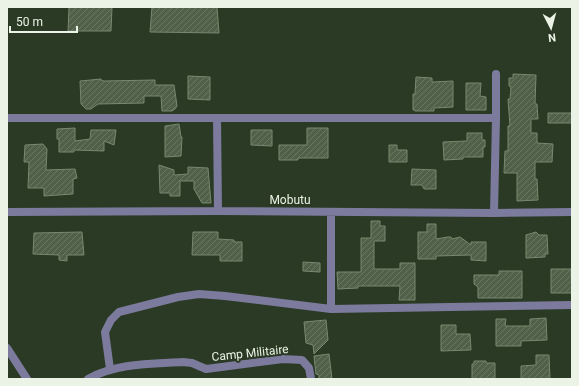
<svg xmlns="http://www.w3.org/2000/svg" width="579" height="386" font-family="Roboto,sans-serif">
	<defs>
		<pattern id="building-hatch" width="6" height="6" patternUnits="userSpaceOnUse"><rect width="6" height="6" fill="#516149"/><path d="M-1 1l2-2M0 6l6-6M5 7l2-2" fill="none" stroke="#6a7863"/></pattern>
	</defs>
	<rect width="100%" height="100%" fill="#2b3a24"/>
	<path fill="url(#building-hatch)" stroke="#788970" d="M69,7H112L111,31H68Z
		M152,7H217L219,33L150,32Z
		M513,74L536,75L535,104H537L538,119H531V133H537V143L553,144L552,162H535V179H537L538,200L517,201V173H504L505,151H508V126H510L508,99H510L511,87L509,86V78H513Z
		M188,76L210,77V100L188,99Z
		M416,77L432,78V82L453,81V107L434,108V111H415V110H413V94H415Z
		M101,79V80L104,81L155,80V85H174L177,106L175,109L172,111H162L161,96H144V103L98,104L91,109H86L81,104L80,81Z
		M466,83H481L480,96L486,97V110H466Z
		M548,113H572V123H548Z
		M179,124L181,137H182L181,156L165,157V126Z
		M75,128V141L90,139L91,130H116L114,145L104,141V151L74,150V152H59V139H57V129Z
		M307,128H328V158H298V160H279V145H307Z
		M251,130H272V146L251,145Z
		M467,133H482V140H485V147H483V157H463V159L444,160L443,142L467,141Z
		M43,144L47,149L46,170L75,169L77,178L73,179V194L44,196V188H28L29,162H24L25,145Z
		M389,145H397V150H407V162H389Z
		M159,165L174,170V175L188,174V167L208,168L211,203H202L194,189V181H180V196H170V193H160Z
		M412,169L436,170V189H424L422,185H411Z
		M371,221H380V226H385V241H374V269H400V263H415V300H399L400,286H358V288L338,289L337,272H361V238H371Z
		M427,224H436V239L448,237H451L452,239L460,237L471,245V242H486V261L471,260V255L436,256V259H418V232H427Z
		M82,232L84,255H67V261L59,260V255L33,254L34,233Z
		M193,232H218V239L234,240V242H242V261H220V255H192Z
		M536,232L539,235H547L548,254H545V257L526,258V235Z
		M303,262L320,263V272L303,271Z
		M551,269H571L572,293H551Z
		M499,271H522V298H478V287L474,284V275H499Z
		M546,318L547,340L521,341V346H496V319H506L505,326H530V319Z
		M326,320L328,340L314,354L313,345L306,343L304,322Z
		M441,325H456V334H470L471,350L441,351Z
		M329,354L332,379H319V375L316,374L314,356Z
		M536,355H549L550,379H521V366L536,365Z
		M474,361H486V363H495V379H472V364H474Z"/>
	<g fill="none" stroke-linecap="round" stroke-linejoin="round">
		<path stroke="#7c7b9e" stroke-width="8" d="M7,118H496L494,213
			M217,118L218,211
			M496,118V74
			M7,212L218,211L494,213L572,212
			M331,212V309
			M7,348L27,379
			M110,369L105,332L111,320L119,312L178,297L199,294L225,296L331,309L572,305
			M88,379C116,363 151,364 183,362L192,363L206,369L283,359L302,360L309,368L311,379"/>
	</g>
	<g text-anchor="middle" stroke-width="4" stroke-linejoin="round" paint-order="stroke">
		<g font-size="12" fill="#eaf3e5" stroke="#2b3a24">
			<text x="290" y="204">Mobutu</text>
			<text transform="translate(250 353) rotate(-6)" y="4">Camp Militaire</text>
		</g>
	</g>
	<rect width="579" height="386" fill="none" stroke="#eaf3e5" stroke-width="16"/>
	<g transform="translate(551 28) rotate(174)" stroke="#2b3a24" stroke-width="3" paint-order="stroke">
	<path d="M0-3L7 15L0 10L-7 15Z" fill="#eaf3e5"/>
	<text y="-6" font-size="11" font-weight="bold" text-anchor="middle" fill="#eaf3e5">N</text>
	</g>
	<path d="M10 26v6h67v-6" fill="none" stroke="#eaf3e5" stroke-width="2"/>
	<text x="16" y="26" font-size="12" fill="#eaf3e5" stroke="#2b3a24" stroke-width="3" paint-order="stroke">50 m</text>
</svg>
